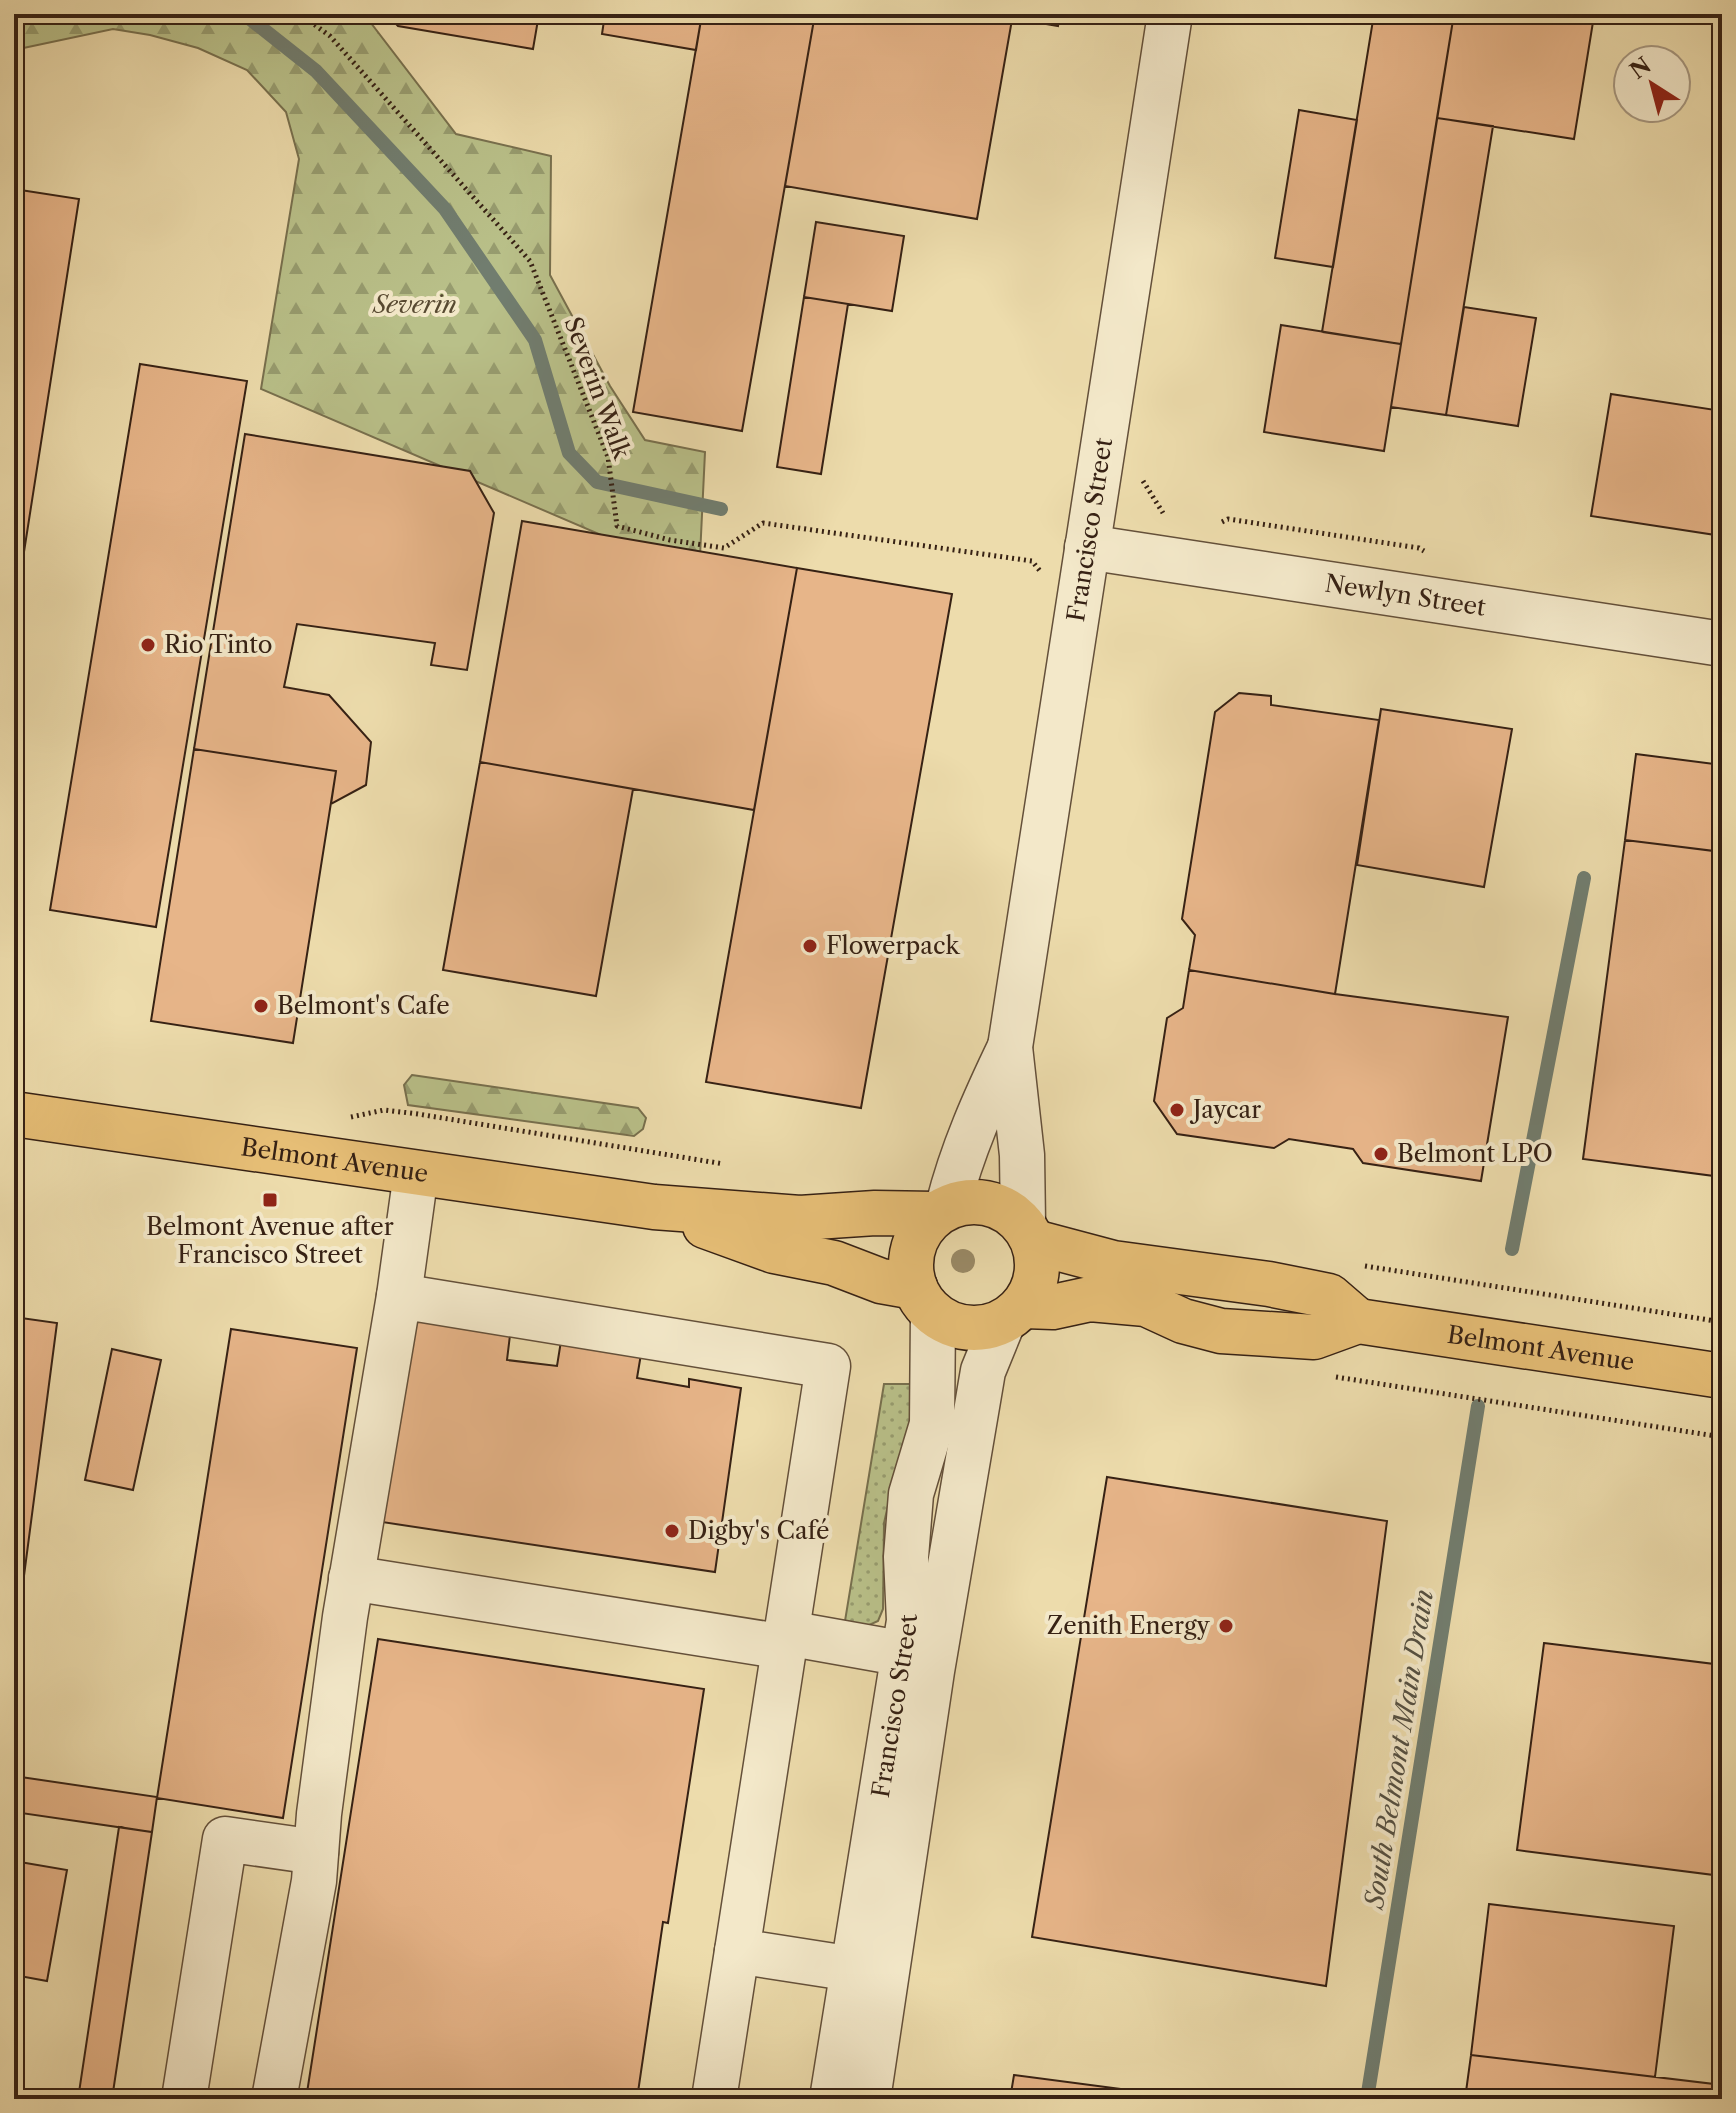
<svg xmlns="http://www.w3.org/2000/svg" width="1736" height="2113" font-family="'Libre Caslon Text',serif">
	<defs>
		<pattern id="grass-dots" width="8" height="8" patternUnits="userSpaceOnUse" patternTransform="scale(2)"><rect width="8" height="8" fill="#b9c089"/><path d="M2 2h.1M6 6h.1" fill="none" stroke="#979c6f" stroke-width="1.8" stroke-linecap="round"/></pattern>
		<pattern id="forest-firs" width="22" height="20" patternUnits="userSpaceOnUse" patternTransform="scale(2)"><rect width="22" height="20" fill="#b9c089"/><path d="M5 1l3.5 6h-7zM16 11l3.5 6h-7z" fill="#979c6f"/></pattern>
	</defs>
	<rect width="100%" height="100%" fill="#eddcac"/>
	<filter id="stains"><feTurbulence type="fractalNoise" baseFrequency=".0025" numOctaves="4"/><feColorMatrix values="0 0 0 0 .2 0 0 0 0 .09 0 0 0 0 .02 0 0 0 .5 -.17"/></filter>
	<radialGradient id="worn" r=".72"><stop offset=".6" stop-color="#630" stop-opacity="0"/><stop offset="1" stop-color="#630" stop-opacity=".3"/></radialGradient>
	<path fill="url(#grass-dots)" stroke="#78704e" stroke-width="2" d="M884,1384H911L912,1422L896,1470L884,1523L883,1609L878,1621L867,1626L845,1621Z"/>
	<path fill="url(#forest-firs)" stroke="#78704e" stroke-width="2" d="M14,14H364L456,134L551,156L550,275L610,386L645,440L705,452L699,577L261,389L299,159L286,112L247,70L198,48L150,35L113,29L14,50Z
		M412,1075L638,1108L646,1118L643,1129L634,1136L408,1105L404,1085Z"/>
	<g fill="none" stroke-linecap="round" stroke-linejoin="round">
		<path stroke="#717d6f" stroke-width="14" d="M244,14L316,71L445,209L535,340L569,453L597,482L721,509
			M1512,1249L1584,878
			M1367,2099L1478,1406"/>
	</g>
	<path fill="#e7b589" stroke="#362114" stroke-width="2" d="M387,14H539L533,49L398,26Z
		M605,14H702L696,50L602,34Z
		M702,14H815L742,431L633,412Z
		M815,14H1013L977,219L785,186Z
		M1013,14H1060L1058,26L1012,18Z
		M1374,14H1454L1401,344L1322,332Z
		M1454,14H1546L1593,22L1574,139L1437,118Z
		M1299,110L1357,120L1333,267L1275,258Z
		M1437,118L1493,126L1446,415L1391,407Z
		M14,189L79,199L14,616Z
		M816,222L904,236L892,311L804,297Z
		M804,297L848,304L821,474L777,467Z
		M1464,307L1536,318L1518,426L1446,415Z
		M1281,325L1401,344L1384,451L1264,432Z
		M140,364L247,381L156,927L50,910Z
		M1611,394L1722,411V536L1591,516Z
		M245,434L470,471L494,513L467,670L431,665L435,643L297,624L284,687L329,695L371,742L366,785L331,804L336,771L194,749Z
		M522,521L797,568L754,810L480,762Z
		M797,568L952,594L861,1108L706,1082Z
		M1239,693L1271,696V705L1379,720L1335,994L1189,970L1195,935L1182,919L1215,712Z
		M1381,709L1512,729L1484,887L1357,865Z
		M194,749L336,771L293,1043L151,1021Z
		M1636,754L1722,765V852L1625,840Z
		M480,762L633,789L596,996L443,970Z
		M1625,840L1722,852V1177L1583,1159Z
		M1189,970L1335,994L1508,1017L1481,1181L1363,1163L1353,1149L1289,1139L1274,1148L1177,1134L1154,1101L1167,1018L1183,1008Z
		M14,1317L57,1323L19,1614L14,1613Z
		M413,1320L510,1335L507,1360L557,1366L561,1341L641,1354L637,1378L689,1387V1379L741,1388L715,1572L382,1522Z
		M231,1329L357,1348L283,1818L157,1798Z
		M112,1349L161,1360L133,1490L85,1480Z
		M1107,1477L1387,1521L1326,1986L1032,1937Z
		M378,1639L704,1689L668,1923L663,1922L637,2099H306Z
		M1544,1643L1722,1665V1876L1517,1850Z
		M14,1776L157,1797L152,1832L14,1812Z
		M119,1827L152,1832L112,2099H78Z
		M14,1861L67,1870L47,1981L14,1975Z
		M1489,1904L1674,1926L1655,2077L1471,2055Z
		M14,2016L20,2017L14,2056Z
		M1471,2055L1722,2085V2099H1465Z
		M1014,2075L1197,2099H1010Z"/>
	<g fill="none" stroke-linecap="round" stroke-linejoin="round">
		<g stroke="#64503a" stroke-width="47">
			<g id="minor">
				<path id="s1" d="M1087,547L1722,644"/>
				<path d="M948,1206C962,1150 985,1099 1010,1047"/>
				<path id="s2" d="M1023,1223L1022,1155L1010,1047L1170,14"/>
				<path d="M399,1296L416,1173"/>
				<path d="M351,1578L785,1647"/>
				<path d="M787,1633L905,1654"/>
				<path d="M737,1951L853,1969"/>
				<path d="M184,2099L225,1839L316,1852"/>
				<path d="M274,2099L314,1881L319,1814L345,1617L399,1296L828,1366L714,2099"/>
				<path id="s3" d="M832,2099L909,1621L906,1557L911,1494L932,1424L933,1314"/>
				<path d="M868,2099L932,1671L983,1371L1003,1322"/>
			</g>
		</g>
		<g stroke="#362114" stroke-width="47">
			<g id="major">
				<path id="s4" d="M14,1114L654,1207L800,1218L875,1213L935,1214"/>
				<circle cx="974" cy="1265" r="63"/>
				<path d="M705,1226L774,1251L834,1263L881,1281L915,1287"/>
				<path d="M1034,1242L1113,1263L1269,1284L1329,1296L1358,1321"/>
				<path id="s5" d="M1024,1306L1053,1307L1090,1299L1146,1304L1183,1321L1221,1331L1314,1337L1358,1321L1722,1376"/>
			</g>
		</g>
		<path stroke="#362114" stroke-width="5" stroke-dasharray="2 4" stroke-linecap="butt" d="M300,14L330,36L530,261L608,457L617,526L670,540L724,548L763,523L1032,561L1040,571
			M1143,481L1163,513
			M1222,522L1228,519L1419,548L1424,551
			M351,1117L384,1110L418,1114L724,1164
			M1365,1266L1722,1322
			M1336,1377L1722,1437"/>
		<use href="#minor" stroke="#f3e8c9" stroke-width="44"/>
		<use href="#major" stroke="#e6be76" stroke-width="44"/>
	</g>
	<circle fill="#9a8b68" cx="963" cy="1261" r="12"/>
	<g fill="#8f2418" stroke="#f3e8c9" stroke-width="3">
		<circle cx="148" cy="645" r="8"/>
		<circle cx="810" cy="946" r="8"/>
		<circle cx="261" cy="1006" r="8"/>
		<circle cx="1177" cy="1110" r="8"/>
		<circle cx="1381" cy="1154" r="8"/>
		<rect x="262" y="1192" width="16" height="16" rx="4"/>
		<circle cx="672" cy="1531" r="8"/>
		<circle cx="1226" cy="1626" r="8"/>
	</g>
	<g text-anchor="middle" stroke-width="8" stroke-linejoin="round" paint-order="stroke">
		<g font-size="24" font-style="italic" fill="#574931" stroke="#f3e8c9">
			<text x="415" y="313">Severin</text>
		</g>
		<g font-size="24" fill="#362114" stroke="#f3e8c9">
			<text transform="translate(597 388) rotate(70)" y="8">Severin Walk</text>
			<text dy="8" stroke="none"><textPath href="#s2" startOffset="700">Francisco Street</textPath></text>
			<text dy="8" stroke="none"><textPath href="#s1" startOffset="322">Newlyn Street</textPath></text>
			<text dy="8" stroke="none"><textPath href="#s4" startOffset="324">Belmont Avenue</textPath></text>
			<text dy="8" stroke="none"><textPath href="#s5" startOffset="528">Belmont Avenue</textPath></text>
			<text dy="8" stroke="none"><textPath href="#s3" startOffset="398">Francisco Street</textPath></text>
		</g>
		<g font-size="24" fill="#362114" stroke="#f3e8c9" text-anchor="start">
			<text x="164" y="653">Rio Tinto</text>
			<text x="826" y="954">Flowerpack</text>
			<text x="277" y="1014">Belmont's Cafe</text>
			<text x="1193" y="1118">Jaycar</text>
			<text x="1397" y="1162">Belmont LPO</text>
			<text x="270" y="1235" text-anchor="middle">Belmont Avenue after<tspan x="270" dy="28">Francisco Street</tspan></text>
			<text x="688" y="1539">Digby's Café</text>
			<text x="1210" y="1634" text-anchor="end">Zenith Energy</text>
		</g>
		<g font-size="26" font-style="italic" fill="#544f41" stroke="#f3e8c9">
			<text transform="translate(1399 1749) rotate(-81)" y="9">South Belmont Main Drain</text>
		</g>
	</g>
	<rect width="1736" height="2113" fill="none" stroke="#eddcac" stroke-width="48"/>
	<rect x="16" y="16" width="1704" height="2081" fill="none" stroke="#362114" stroke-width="4"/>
	<rect x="24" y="24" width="1688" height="2065" fill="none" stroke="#362114" stroke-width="2"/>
	<g transform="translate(1652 84) rotate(324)"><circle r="38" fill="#f3e8c9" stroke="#a79881" stroke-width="2"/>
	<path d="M0-6L14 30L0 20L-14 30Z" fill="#8f2418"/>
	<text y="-12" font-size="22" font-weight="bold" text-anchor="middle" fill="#362114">N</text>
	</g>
	<rect width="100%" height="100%" filter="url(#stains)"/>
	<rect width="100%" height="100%" fill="url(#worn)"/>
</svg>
